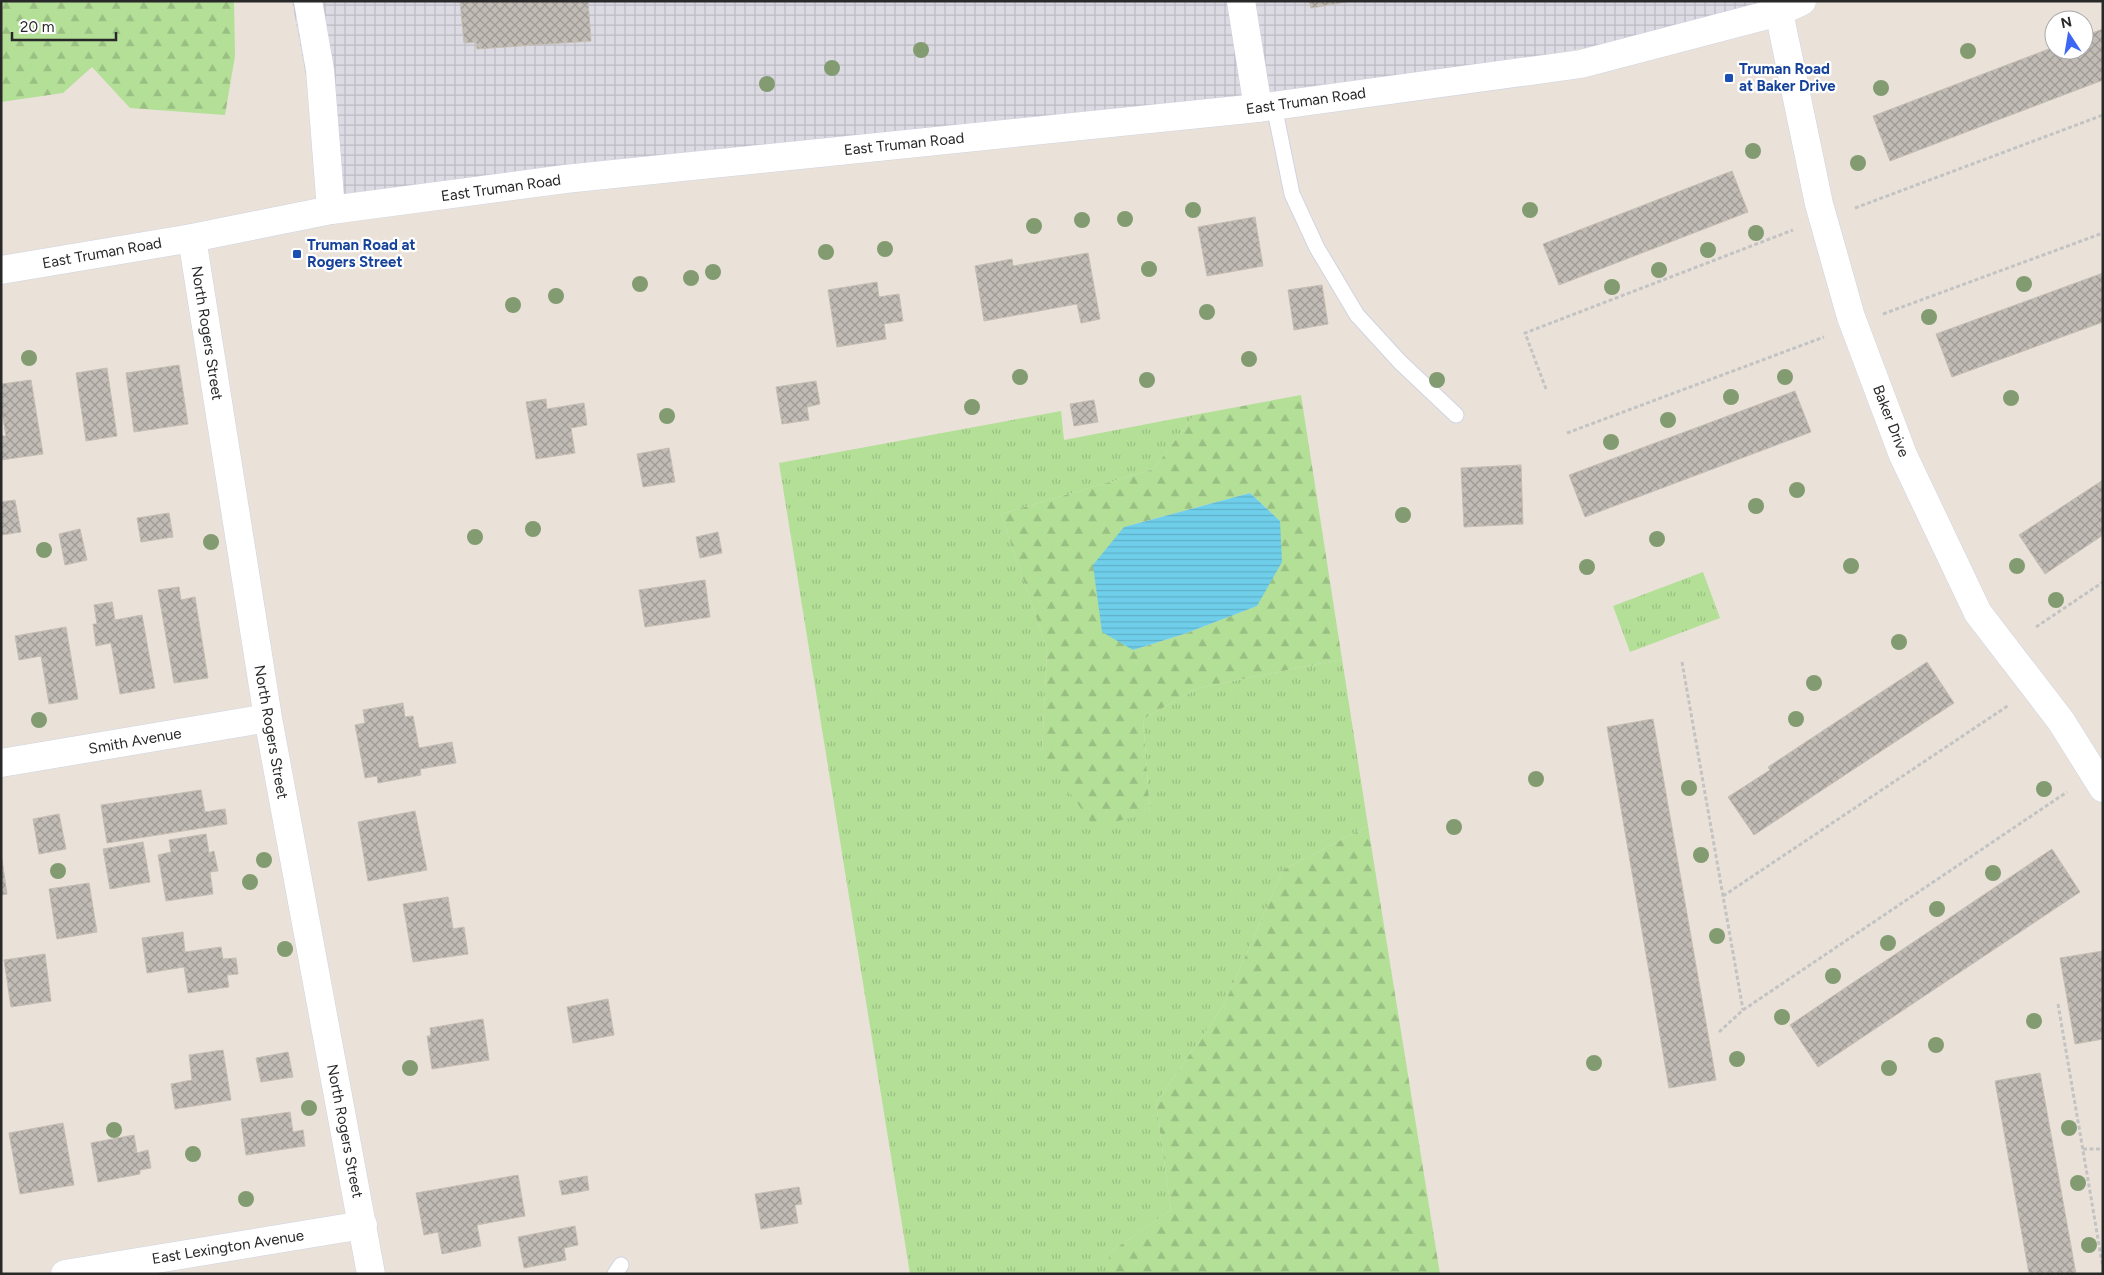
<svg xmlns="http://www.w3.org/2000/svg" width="2104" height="1275" font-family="Figtree,sans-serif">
	<defs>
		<pattern id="industrial-grid" width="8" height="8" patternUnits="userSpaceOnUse" patternTransform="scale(1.25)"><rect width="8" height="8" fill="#dcdae2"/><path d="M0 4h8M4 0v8" fill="none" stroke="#bdbbc2"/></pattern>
		<pattern id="grass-tufts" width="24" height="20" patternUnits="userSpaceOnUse" patternTransform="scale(1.25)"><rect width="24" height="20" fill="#b3df97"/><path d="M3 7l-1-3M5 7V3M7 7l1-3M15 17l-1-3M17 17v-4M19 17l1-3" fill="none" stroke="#9abf82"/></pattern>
		<pattern id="forest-firs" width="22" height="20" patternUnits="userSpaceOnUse" patternTransform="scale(1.25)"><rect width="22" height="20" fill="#b3df97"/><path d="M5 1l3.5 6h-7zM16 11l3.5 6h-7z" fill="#9abf82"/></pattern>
		<pattern id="water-rules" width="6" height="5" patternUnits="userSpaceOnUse" patternTransform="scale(1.25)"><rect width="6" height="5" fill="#6fceea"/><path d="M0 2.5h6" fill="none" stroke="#60b1c9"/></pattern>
		<pattern id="building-cross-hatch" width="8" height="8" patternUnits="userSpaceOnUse" patternTransform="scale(1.25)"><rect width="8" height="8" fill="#c2bcb6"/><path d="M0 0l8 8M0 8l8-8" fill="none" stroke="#9e9994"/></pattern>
	</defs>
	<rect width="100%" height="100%" fill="#eae2d9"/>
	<path fill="url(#industrial-grid)" d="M292,1H1802L1779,12L1258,108L331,210Z"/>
	<path fill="url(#grass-tufts)" d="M1061,411L1064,440L1194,415L1154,469L1001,514L1047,649L1042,753L1150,812L1143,719L1198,688L1342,659L1368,826L1283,870L1224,1005L1156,1103L1171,1210L1109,1253V1274H910L779,463Z
		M1703,572L1720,618L1630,652L1613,606Z"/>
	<path fill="url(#forest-firs)" fill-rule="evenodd" d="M1,1H234L235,56L225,115L130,108L92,67L63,93L1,102Z
		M1301,395L1342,659L1198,688L1143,719L1150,813L1094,827L1042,753L1047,649L1001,514L1154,469L1194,415ZM1250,493L1280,521L1257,606L1184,634L1133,650L1124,527Z
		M1368,826L1440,1274H1109V1253L1171,1210L1156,1103L1224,1005L1283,870Z"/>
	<path fill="url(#water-rules)" d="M1250,493L1280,521L1282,562L1257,606L1184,634L1133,650L1102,632L1093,565L1124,527Z"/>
	<path fill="url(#building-cross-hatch)" stroke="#c5beb4" d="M460,1H588L591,41L477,49L476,42L464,43Z
		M1309,1H1352L1311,8Z
		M2103,29V80L1890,161L1873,116L2054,47V50H2084V36Z
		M1732,171L1748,212L1559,285L1543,244Z
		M1255,217L1263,266L1207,276L1198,227Z
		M1088,253L1100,319L1081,323L1077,304L984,321L975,266L1012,259L1013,266Z
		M2103,273V322L1952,377L1936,334Z
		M877,282L879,297L899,294L903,321L884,324L886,339L837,347L828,290Z
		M1322,285L1328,324L1294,330L1288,290Z
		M179,365L188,424L134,432L126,373Z
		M107,368L117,436L86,441L76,373Z
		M31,380L43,454L1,460V436H6L1,406V384Z
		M816,381L820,404L807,407L809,420L782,424L776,387Z
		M1795,391L1811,432L1585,517L1569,475Z
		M546,399L547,409L584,403L587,425L571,428L575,453L536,459L526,402Z
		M1094,400L1098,422L1074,426L1070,404Z
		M669,448L675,482L643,487L637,454Z
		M1521,465L1523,524L1464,527L1461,468Z
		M2103,480V535L2045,574L2019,535Z
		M15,500L21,532L1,535V502Z
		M169,513L173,537L141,542L137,518Z
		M80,529L87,560L65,565L59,534Z
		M718,532L722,553L700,558L696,537Z
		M705,580L710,617L645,627L639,590Z
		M179,587L181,600L195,597L208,678L174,683L158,590Z
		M112,602L115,620L142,615L155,688L120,694L111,643L96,646L93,624H97L94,605Z
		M66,627L78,699L49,704L41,656L19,660L15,636Z
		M1927,662L1954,703L1754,835L1728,797L1770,770L1768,767Z
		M403,703L405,717L413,716L419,748L452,742L456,763L420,769L421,775L378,783L377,776L365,778L355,725L365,723L363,710Z
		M1653,719L1716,1080L1669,1088L1607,727Z
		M201,790L205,812L225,809L227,824L107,843L101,805Z
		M415,811L427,870L368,881L358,822Z
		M59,814L66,849L39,854L33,819Z
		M206,834L209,853L214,851L218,871L210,872L213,894L166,901L158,855L171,852L169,840Z
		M143,842L150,882L110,889L103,849Z
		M2052,849L2080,892L1818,1067L1790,1025Z
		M1,853L7,894L1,895Z
		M89,883L97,932L57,939L49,889Z
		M448,897L453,929L464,927L468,954L413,962L403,904Z
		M183,932L185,952L221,947L223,959L236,958L238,974L227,975L229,987L188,993L184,967L147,973L142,938Z
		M2103,951V1039L2075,1044L2060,958Z
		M45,954L51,1001L11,1007L4,960Z
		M608,999L614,1035L573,1043L567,1007Z
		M483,1019L489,1060L432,1069L427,1036H431L430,1028Z
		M223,1050L231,1100L175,1109L171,1084L192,1080L189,1055Z
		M288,1052L293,1077L261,1082L256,1058Z
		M2040,1073L2076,1274H2029L1995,1081Z
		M290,1112L293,1132L303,1130L305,1146L246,1155L241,1119Z
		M63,1123L74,1185L20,1194L9,1133Z
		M134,1135L137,1153L148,1150L151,1168L140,1170V1174L98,1182L91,1143Z
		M518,1175L525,1216L477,1225L481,1246L442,1254L438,1232L424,1235L416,1193Z
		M587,1176L589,1190L562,1195L559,1181Z
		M799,1187L802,1204L795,1205L798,1223L761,1229L755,1194Z
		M575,1226L578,1245L564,1248L566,1260L524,1268L518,1237Z"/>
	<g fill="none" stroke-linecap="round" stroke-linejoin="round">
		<g stroke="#cfd3e1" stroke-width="17">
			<path id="lane" d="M1274,106L1292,194L1317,248L1357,315L1400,362L1456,415
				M615,1274L621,1265"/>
		</g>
		<g stroke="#cfd3e1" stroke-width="29">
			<path id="street" d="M308,1L320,70L331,210
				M1241,1L1258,108
				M1779,12L1819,204L1851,317L1903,455L1978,613L2061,721L2103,788
				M192,238L268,718L371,1274
				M1,763L268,718
				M65,1274L363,1225"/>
		</g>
		<g stroke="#cfd3e1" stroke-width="29">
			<path id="secondary" d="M1,270L192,238L331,210L565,179L1258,108L1581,64L1779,12L1802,1"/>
		</g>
		<path stroke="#c3c3c3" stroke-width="3" stroke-dasharray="4 2.5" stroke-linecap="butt" d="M1855,208L2103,115
			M1883,314L2103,233
			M1546,389L1525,333L1793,230
			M1567,433L1824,337
			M2036,627L2103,582
			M1682,662L1743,1010
			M1723,896L2009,705
			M2058,1004L2103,1268
			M1719,1032L1743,1010L2067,792
			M2083,1149H2103"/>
		<use href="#lane" stroke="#fff" stroke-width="15"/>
		<use href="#street" stroke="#fff" stroke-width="28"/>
		<use href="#secondary" stroke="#fff" stroke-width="28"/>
	</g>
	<g fill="#829b70">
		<circle cx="921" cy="50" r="8"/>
		<circle cx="1968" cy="51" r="8"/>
		<circle cx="832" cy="68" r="8"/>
		<circle cx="767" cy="84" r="8"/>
		<circle cx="1881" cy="88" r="8"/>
		<circle cx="1753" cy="151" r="8"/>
		<circle cx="1858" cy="163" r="8"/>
		<circle cx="1193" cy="210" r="8"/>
		<circle cx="1530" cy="210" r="8"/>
		<circle cx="1125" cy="219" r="8"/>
		<circle cx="1082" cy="220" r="8"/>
		<circle cx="1034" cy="226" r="8"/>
		<circle cx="1756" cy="233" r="8"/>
		<circle cx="885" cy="249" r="8"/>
		<circle cx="1708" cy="250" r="8"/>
		<circle cx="826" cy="252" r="8"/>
		<circle cx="1149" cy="269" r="8"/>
		<circle cx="1659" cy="270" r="8"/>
		<circle cx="713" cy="272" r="8"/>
		<circle cx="691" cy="278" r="8"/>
		<circle cx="640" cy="284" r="8"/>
		<circle cx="2024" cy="284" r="8"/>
		<circle cx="1612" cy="287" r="8"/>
		<circle cx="556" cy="296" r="8"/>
		<circle cx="513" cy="305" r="8"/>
		<circle cx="1207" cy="312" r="8"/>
		<circle cx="1929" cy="317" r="8"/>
		<circle cx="29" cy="358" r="8"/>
		<circle cx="1249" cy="359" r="8"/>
		<circle cx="1020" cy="377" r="8"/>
		<circle cx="1785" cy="377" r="8"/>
		<circle cx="1147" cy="380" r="8"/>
		<circle cx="1437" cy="380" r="8"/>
		<circle cx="1731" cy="397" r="8"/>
		<circle cx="2011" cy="398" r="8"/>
		<circle cx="972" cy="407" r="8"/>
		<circle cx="667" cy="416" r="8"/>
		<circle cx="1668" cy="420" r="8"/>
		<circle cx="1611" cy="442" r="8"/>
		<circle cx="1797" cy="490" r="8"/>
		<circle cx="1756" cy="506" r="8"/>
		<circle cx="1403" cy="515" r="8"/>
		<circle cx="533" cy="529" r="8"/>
		<circle cx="475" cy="537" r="8"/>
		<circle cx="1657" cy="539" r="8"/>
		<circle cx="211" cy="542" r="8"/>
		<circle cx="44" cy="550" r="8"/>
		<circle cx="1851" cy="566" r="8"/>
		<circle cx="2017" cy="566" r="8"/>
		<circle cx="1587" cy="567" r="8"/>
		<circle cx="2056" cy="600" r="8"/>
		<circle cx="1899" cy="642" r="8"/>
		<circle cx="1814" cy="683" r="8"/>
		<circle cx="1796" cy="719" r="8"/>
		<circle cx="39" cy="720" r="8"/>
		<circle cx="1536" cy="779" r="8"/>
		<circle cx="1689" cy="788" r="8"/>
		<circle cx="2044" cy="789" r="8"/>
		<circle cx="1454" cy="827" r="8"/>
		<circle cx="1701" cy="855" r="8"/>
		<circle cx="264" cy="860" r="8"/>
		<circle cx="58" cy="871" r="8"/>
		<circle cx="1993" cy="873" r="8"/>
		<circle cx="250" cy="882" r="8"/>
		<circle cx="1937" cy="909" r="8"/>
		<circle cx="1717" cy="936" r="8"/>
		<circle cx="1888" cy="943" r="8"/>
		<circle cx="285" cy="949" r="8"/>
		<circle cx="1833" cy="976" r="8"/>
		<circle cx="1782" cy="1017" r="8"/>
		<circle cx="2034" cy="1021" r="8"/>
		<circle cx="1936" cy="1045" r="8"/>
		<circle cx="1737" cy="1059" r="8"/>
		<circle cx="1594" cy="1063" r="8"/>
		<circle cx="410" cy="1068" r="8"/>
		<circle cx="1889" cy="1068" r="8"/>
		<circle cx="309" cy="1108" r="8"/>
		<circle cx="2069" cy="1128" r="8"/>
		<circle cx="114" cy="1130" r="8"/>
		<circle cx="193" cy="1154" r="8"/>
		<circle cx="2078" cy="1183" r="8"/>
		<circle cx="246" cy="1199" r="8"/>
		<circle cx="2089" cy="1245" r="8"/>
	</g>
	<g fill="#1a4fb4" stroke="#fff" stroke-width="2">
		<rect x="1724" y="73" width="10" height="10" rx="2.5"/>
		<rect x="292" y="249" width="10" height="10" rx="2.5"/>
	</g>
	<g text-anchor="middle" stroke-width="4.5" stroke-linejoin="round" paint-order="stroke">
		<g font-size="15" font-weight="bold" fill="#164399" stroke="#fff" text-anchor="start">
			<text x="1739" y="74">Truman Road<tspan x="1739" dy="17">at Baker Drive</tspan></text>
			<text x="307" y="250">Truman Road at<tspan x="307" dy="17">Rogers Street</tspan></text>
		</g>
		<g font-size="15" fill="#282828" stroke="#fff">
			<text transform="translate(1306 101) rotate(-8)" y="5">East Truman Road</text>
			<text transform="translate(904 144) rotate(-6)" y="5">East Truman Road</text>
			<text transform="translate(501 188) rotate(-8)" y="5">East Truman Road</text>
			<text transform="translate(102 253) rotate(-10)" y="5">East Truman Road</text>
			<text transform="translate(207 333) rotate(81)" y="5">North Rogers Street</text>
			<text transform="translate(1891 421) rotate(69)" y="5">Baker Drive</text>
			<text transform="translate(271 732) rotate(80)" y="5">North Rogers Street</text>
			<text transform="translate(135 741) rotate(-10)" y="5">Smith Avenue</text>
			<text transform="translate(345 1131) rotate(79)" y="5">North Rogers Street</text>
			<text transform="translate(228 1247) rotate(-9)" y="5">East Lexington Avenue</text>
		</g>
	</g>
	<rect width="2104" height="1275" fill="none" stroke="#282828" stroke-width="5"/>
	<g transform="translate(2069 35) rotate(348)"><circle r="24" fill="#ffffff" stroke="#a9a9a9"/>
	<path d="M0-4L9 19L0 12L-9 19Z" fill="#3d66f3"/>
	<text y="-8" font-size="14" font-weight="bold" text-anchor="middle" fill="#282828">N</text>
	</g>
	<path d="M12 32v8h104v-8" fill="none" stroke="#282828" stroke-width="2.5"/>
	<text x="20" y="32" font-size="15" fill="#282828" stroke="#ffffff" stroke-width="4" paint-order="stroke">20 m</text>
</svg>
